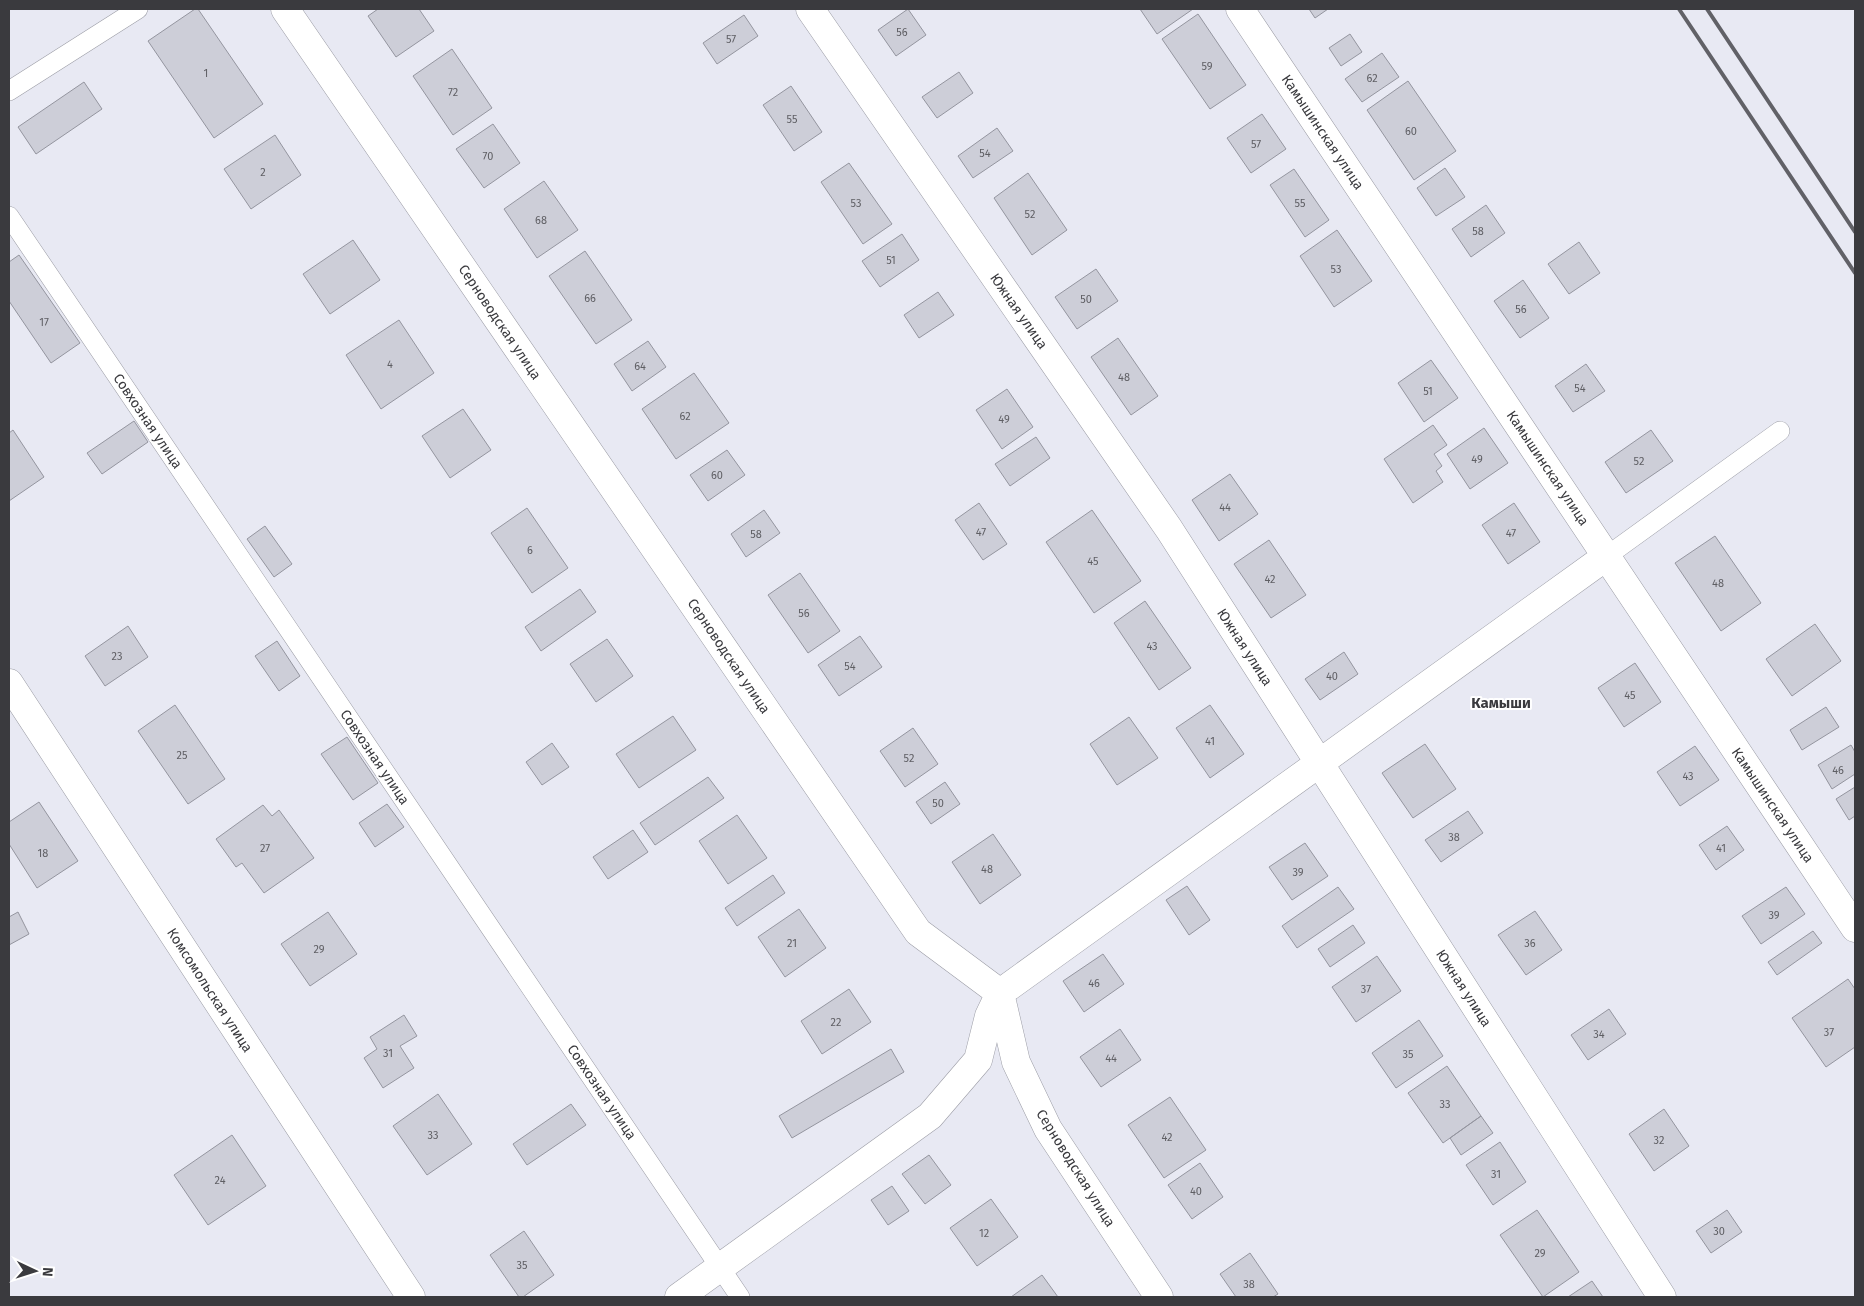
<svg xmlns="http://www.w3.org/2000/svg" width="1864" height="1306" font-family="'Fira Sans',sans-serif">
	<rect width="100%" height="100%" fill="#e8e9f3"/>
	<path fill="#cdced8" stroke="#94959f" d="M195,9H198L263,104L214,138L148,41Z
		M378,9H419L434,31L396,57L368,16Z
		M908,9L926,35L896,56L878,30Z
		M1140,9H1193L1157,34Z
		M1309,9H1328L1315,18Z
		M1198,14L1246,85L1210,109L1162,39Z
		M744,15L758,36L717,64L703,43Z
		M1350,34L1362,52L1341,66L1329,48Z
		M452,49L492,108L453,135L413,76Z
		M1382,53L1399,77L1362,102L1345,79Z
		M959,72L973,93L937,118L922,97Z
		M1408,81L1456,151L1414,180L1367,110Z
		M84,82L102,109L36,154L18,127Z
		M791,86L822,132L794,151L763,105Z
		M1262,114L1286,149L1251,173L1227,138Z
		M493,124L520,163L484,188L456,149Z
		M997,128L1013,151L973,178L958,156Z
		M275,135L301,175L251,209L224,169Z
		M849,163L892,224L863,244L821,182Z
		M1445,168L1465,197L1436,216L1417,188Z
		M1294,169L1329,220L1305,237L1270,185Z
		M1028,173L1067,230L1032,255L994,198Z
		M544,181L578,230L537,258L504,209Z
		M1486,205L1505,233L1471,257L1452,229Z
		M1337,230L1372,281L1334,307L1300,256Z
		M902,234L919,260L880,287L862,261Z
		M353,240L380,280L330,314L303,274Z
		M1579,242L1600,273L1569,294L1548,264Z
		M585,251L632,320L596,344L549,276Z
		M19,255L80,343L51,363L9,301V262Z
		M1096,269L1118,301L1077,329L1055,297Z
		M1523,280L1549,318L1520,338L1494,301Z
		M938,292L954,315L919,338L904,315Z
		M399,320L434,373L381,409L346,355Z
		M1118,338L1158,396L1131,415L1091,357Z
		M648,341L666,367L632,391L614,364Z
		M1431,360L1458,398L1424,422L1398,383Z
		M1586,364L1605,391L1573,412L1555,386Z
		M694,373L729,423L676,459L642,409Z
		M1007,389L1033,427L1002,449L976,410Z
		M463,409L491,450L450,478L422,436Z
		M134,421L148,442L102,474L87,453Z
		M1433,425L1447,445L1434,454L1442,466L1436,471L1443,482L1413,503L1384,459Z
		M1484,428L1508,463L1470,489L1447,454Z
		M13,430L44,477L9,501V433Z
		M1651,430L1673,461L1626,493L1605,462Z
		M1036,437L1050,458L1010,486L995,464Z
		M727,450L745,475L708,501L690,475Z
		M1230,474L1258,514L1219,541L1192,500Z
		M979,503L1007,544L983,560L955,520Z
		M1514,503L1540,542L1508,564L1482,525Z
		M527,508L568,568L532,593L491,533Z
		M764,510L780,533L746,557L731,534Z
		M1092,510L1141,581L1094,613L1046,542Z
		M265,526L292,564L274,577L247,539Z
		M1715,536L1761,603L1721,631L1675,563Z
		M1269,540L1306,595L1271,618L1234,564Z
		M800,573L840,631L808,653L768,595Z
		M580,589L596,612L541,651L525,627Z
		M1145,601L1191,668L1159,690L1114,623Z
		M1815,624L1841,661L1792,696L1766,659Z
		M128,626L148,657L105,686L85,656Z
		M860,636L882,667L839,696L818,665Z
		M607,639L633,676L596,702L570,664Z
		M277,641L300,676L279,691L255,656Z
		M1344,652L1358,674L1320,700L1305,679Z
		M1635,663L1661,702L1624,727L1598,688Z
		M175,705L225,779L188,804L138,731Z
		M1210,705L1244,754L1210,778L1176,728Z
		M1826,707L1839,727L1802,750L1790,730Z
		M673,716L696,750L639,788L616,754Z
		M1129,717L1158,758L1117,785L1090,744Z
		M913,728L938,764L905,787L880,751Z
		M347,737L378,783L353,800L321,754Z
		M552,743L569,767L542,785L526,762Z
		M1425,744L1456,789L1413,818L1382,773Z
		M1851,745L1855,752V774L1832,789L1818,765Z
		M1695,746L1719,780L1680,806L1657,772Z
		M708,777L724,798L655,845L640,823Z
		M945,782L960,804L931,824L916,802Z
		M1855,787V816L1849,820L1836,799Z
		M39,802L78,861L37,888L9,844V822Z
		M387,804L404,827L375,847L359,823Z
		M263,805L272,816L279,810L314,858L264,893L242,863L236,867L216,839Z
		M1468,811L1483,833L1441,862L1425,840Z
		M737,815L767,858L728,884L699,841Z
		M1727,826L1744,850L1716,870L1699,845Z
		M633,830L648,852L608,879L593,857Z
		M993,834L1021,875L980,904L952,862Z
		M1305,843L1328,876L1292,900L1269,867Z
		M773,875L785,893L737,926L725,908Z
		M1187,886L1210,920L1189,935L1166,900Z
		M1338,887L1354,909L1297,948L1282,926Z
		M1786,887L1805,914L1761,944L1742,916Z
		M799,909L826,948L785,977L758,937Z
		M1535,911L1562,950L1526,975L1498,935Z
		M18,912L29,934L9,945V917Z
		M328,912L357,954L310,986L281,944Z
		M1353,925L1365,943L1330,967L1318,949Z
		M1813,931L1822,943L1777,975L1768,962Z
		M1103,954L1124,984L1084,1012L1063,981Z
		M1377,956L1401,991L1356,1022L1332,987Z
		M1848,979L1855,989V1047L1826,1067L1792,1018Z
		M849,989L871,1022L822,1054L801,1021Z
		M1609,1009L1626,1034L1588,1060L1571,1035Z
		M404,1015L417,1036L400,1046L414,1068L383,1088L364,1058L377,1049L370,1037Z
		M1419,1020L1443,1056L1396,1088L1372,1053Z
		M1120,1029L1141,1060L1101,1087L1080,1057Z
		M891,1049L904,1072L792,1138L779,1116Z
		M1447,1066L1481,1116L1443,1143L1408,1093Z
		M438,1094L472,1144L427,1175L393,1126Z
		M1170,1097L1206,1150L1164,1178L1128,1125Z
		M571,1104L586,1125L527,1165L513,1144Z
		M1664,1109L1689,1146L1654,1171L1629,1134Z
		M1481,1116L1493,1133L1461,1155L1450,1138Z
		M232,1135L266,1186L208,1225L174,1175Z
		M1500,1142L1526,1182L1493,1205L1466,1165Z
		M929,1155L951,1185L925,1204L902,1174Z
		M1200,1163L1223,1197L1192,1219L1168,1185Z
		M892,1186L909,1211L888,1225L871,1200Z
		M991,1199L1018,1237L977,1266L950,1228Z
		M1537,1210L1579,1272L1543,1297L1500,1235Z
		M1727,1210L1742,1232L1711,1253L1696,1231Z
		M524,1231L554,1275L523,1297H519L490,1255Z
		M1250,1253L1278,1294L1273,1297H1236L1220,1274Z
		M1042,1275L1058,1297H1011Z
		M1592,1281L1603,1297H1568Z"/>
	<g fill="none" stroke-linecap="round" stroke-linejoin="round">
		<g stroke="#9b9ca5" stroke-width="20">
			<path id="service" d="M9,91L138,9
				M9,216L740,1297
				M1607,556L1780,431"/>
		</g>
		<g stroke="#9b9ca5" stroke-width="29">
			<path id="minor" d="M285,9L918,932L1000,993L1016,1062L1048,1129L1159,1297
				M810,9L1169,529L1662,1297
				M1240,9L1855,928
				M9,683L411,1297
				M679,1297L930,1116L978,1060L989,1016L1000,993L1607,556"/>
		</g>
		<use href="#service" stroke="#fff" stroke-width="19"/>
		<use href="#minor" stroke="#fff" stroke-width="28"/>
		<path stroke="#616167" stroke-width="4" d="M1679,9L1855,273
			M1707,9L1855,232"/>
	</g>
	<g text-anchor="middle" stroke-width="4" stroke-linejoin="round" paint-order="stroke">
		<g font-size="11" fill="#5f5f64">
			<text x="902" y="36">56</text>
			<text x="731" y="43">57</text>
			<text x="1207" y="70">59</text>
			<text x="206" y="77">1</text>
			<text x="1372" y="82">62</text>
			<text x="453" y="96">72</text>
			<text x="792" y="123">55</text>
			<text x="1411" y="135">60</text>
			<text x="1256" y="148">57</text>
			<text x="985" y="157">54</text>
			<text x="488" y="160">70</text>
			<text x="263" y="176">2</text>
			<text x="856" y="207">53</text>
			<text x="1300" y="207">55</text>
			<text x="1030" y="218">52</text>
			<text x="541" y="224">68</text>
			<text x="1478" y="235">58</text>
			<text x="891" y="264">51</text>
			<text x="1336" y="273">53</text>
			<text x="590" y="302">66</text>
			<text x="1086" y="303">50</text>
			<text x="1521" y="313">56</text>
			<text x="44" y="326">17</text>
			<text x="390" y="368">4</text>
			<text x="640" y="370">64</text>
			<text x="1124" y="381">48</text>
			<text x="1580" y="392">54</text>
			<text x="1428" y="395">51</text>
			<text x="685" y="420">62</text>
			<text x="1004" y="423">49</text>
			<text x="1477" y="463">49</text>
			<text x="1639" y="465">52</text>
			<text x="717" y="479">60</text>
			<text x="1225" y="511">44</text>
			<text x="981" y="536">47</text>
			<text x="1511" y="537">47</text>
			<text x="756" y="538">58</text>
			<text x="530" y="554">6</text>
			<text x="1093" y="565">45</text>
			<text x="1270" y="583">42</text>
			<text x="1718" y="587">48</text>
			<text x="804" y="617">56</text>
			<text x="1152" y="650">43</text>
			<text x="117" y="660">23</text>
			<text x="850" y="670">54</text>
			<text x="1332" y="680">40</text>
			<text x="1630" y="699">45</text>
			<text x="1210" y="745">41</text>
			<text x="182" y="759">25</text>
			<text x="909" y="762">52</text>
			<text x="1838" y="774">46</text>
			<text x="1688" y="780">43</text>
			<text x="938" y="807">50</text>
			<text x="1454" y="841">38</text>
			<text x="265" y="852">27</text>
			<text x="1721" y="852">41</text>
			<text x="43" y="857">18</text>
			<text x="987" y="873">48</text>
			<text x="1298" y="876">39</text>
			<text x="1774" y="919">39</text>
			<text x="792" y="947">21</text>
			<text x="1530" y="947">36</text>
			<text x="319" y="953">29</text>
			<text x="1094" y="987">46</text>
			<text x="1366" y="993">37</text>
			<text x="836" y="1026">22</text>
			<text x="1829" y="1036">37</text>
			<text x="1599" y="1038">34</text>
			<text x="388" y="1057">31</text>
			<text x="1408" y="1058">35</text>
			<text x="1111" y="1062">44</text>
			<text x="1445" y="1108">33</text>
			<text x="433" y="1139">33</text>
			<text x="1167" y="1141">42</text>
			<text x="1659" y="1144">32</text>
			<text x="1496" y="1178">31</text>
			<text x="220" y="1184">24</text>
			<text x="1196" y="1195">40</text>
			<text x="1719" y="1235">30</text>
			<text x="984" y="1237">12</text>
			<text x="1540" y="1257">29</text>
			<text x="522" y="1269">35</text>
			<text x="1249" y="1288">38</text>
		</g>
		<g font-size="14" fill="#3a3a3e" stroke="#fff">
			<text transform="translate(1323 132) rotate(56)" y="5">Камышинская улица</text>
			<text transform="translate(1019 311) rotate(55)" y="5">Южная улица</text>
			<text transform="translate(500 322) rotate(56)" y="5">Серноводская улица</text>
			<text transform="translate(148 421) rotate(56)" y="5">Совхозная улица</text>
			<text transform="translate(1548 468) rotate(56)" y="5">Камышинская улица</text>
			<text transform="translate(1245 647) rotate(57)" y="5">Южная улица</text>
			<text transform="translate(729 656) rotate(56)" y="5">Серноводская улица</text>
			<text transform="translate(375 757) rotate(56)" y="5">Совхозная улица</text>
			<text transform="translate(1773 805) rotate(56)" y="5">Камышинская улица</text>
			<text transform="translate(1464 988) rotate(57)" y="5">Южная улица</text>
			<text transform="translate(210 990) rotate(57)" y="5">Комсомольская улица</text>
			<text transform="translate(602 1092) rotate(56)" y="5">Совхозная улица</text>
			<text transform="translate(1076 1168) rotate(58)" y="5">Серноводская улица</text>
		</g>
		<g font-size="15" font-weight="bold" fill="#3a3a3e" stroke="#fff">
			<text x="1501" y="708">Камыши</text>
		</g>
	</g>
	<rect width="1864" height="1306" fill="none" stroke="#3a3a3e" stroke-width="20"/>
	<g transform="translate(35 1271) rotate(94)" stroke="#ffffff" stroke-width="4" paint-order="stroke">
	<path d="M0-4L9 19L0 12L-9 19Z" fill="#3a3a3e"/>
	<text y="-8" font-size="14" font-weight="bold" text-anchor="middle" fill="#3a3a3e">N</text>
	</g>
</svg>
